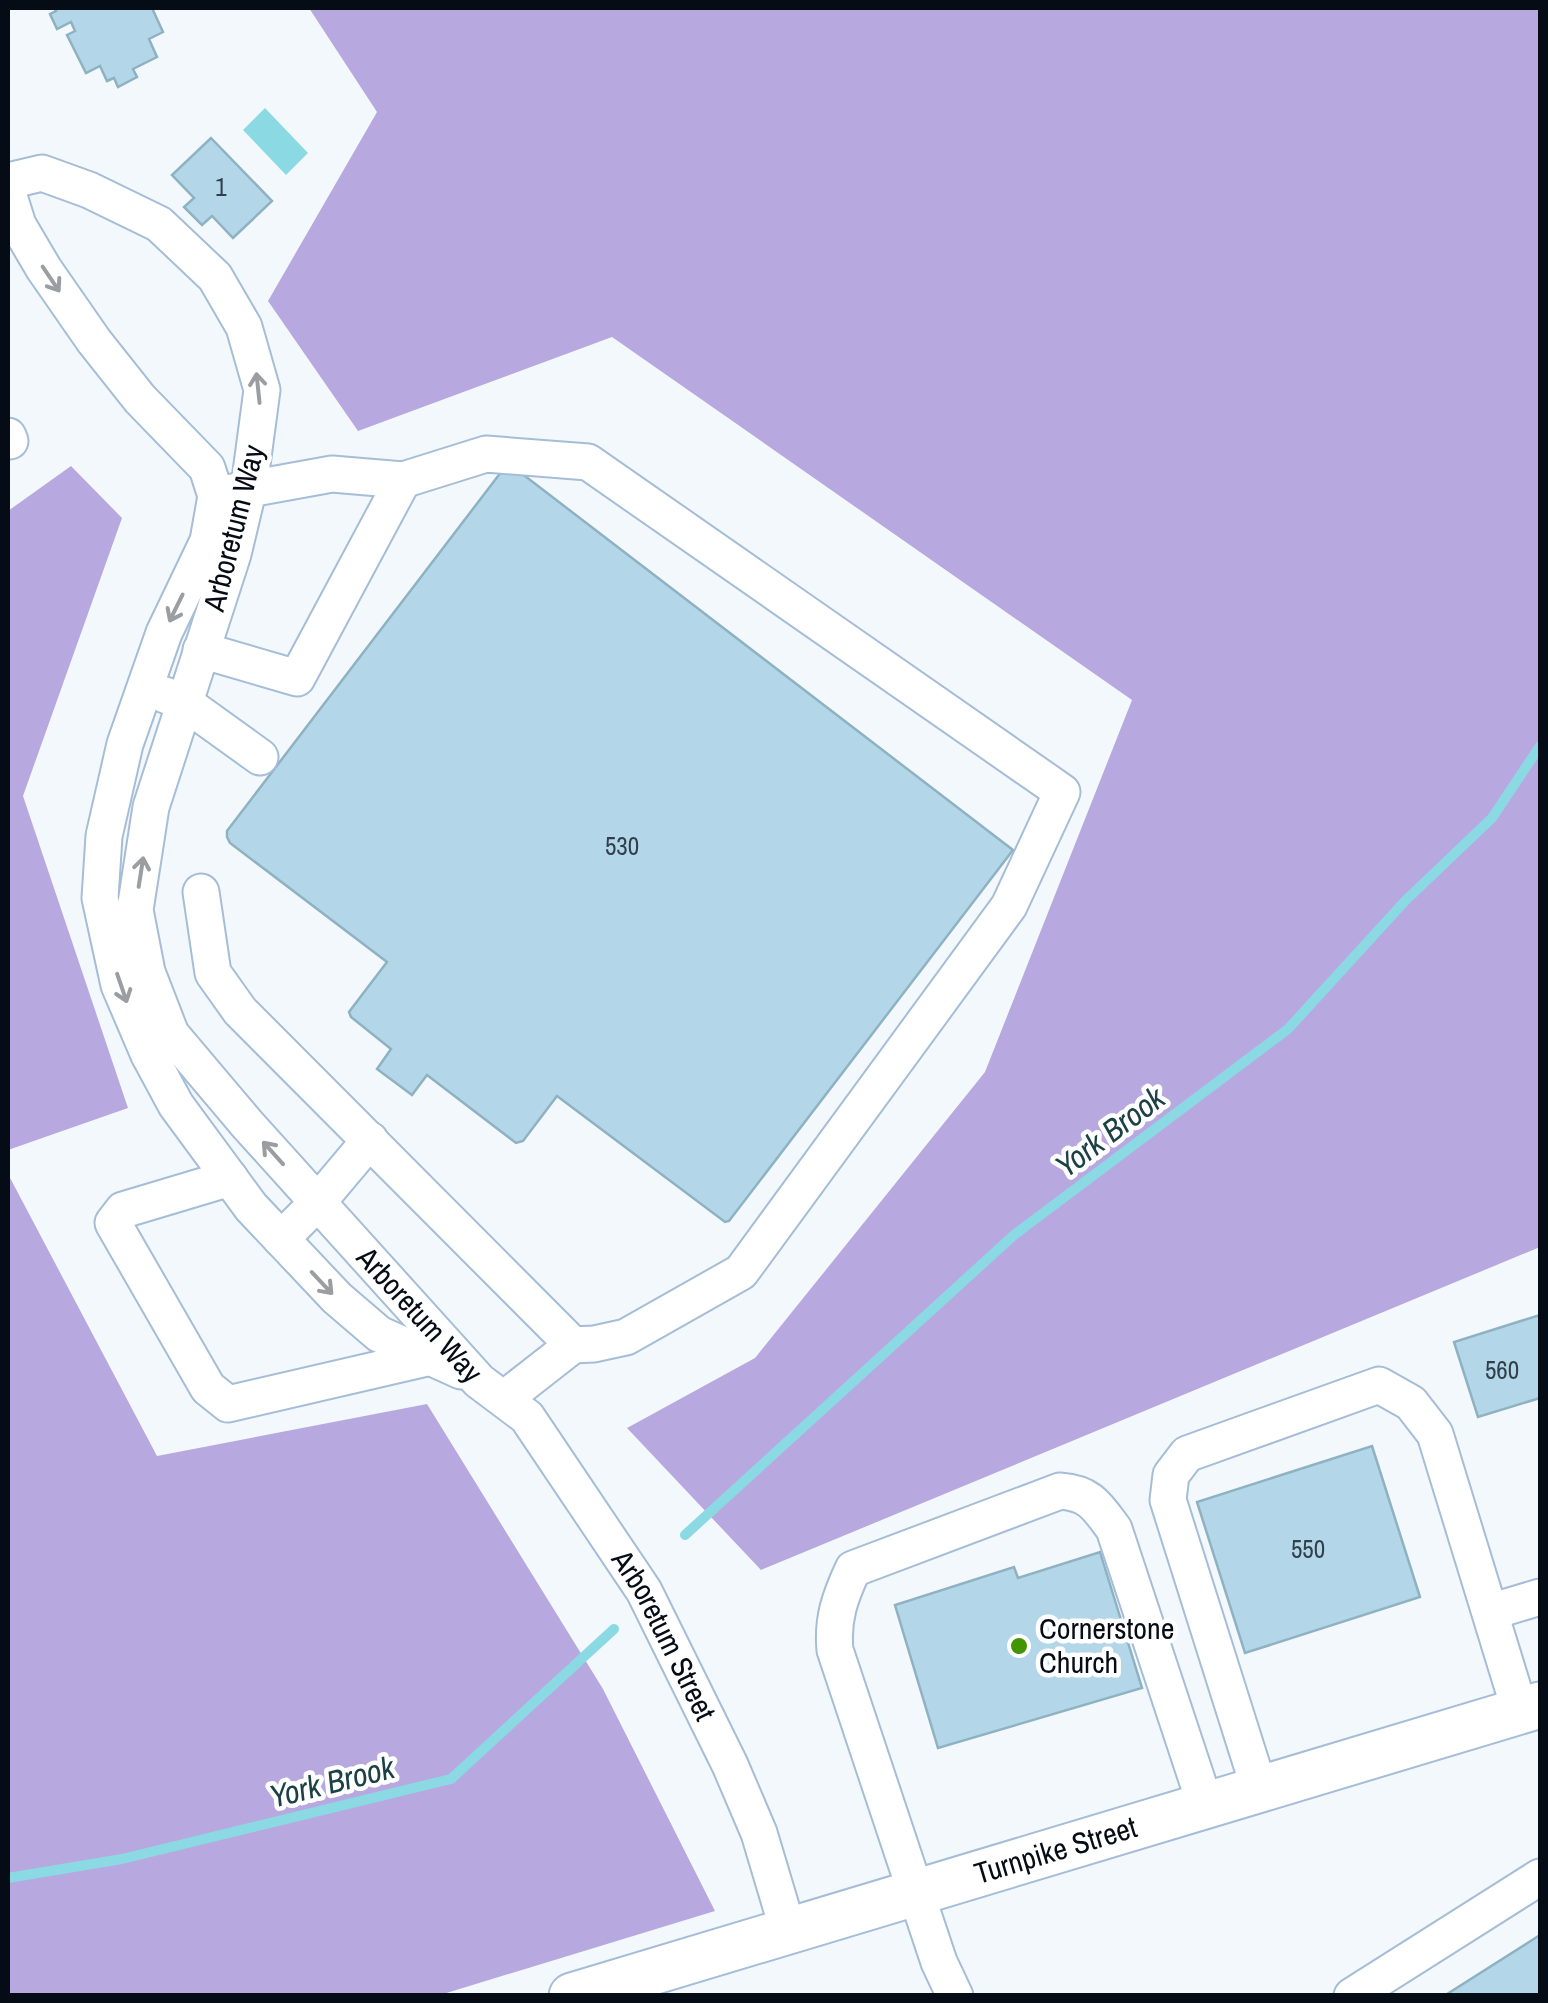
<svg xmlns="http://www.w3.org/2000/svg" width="1548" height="2003" font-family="'Archivo Narrow',sans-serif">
	<rect width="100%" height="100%" fill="#f3f8fd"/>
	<path fill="#b7a9df" d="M309,8H1540V1247L761,1570L627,1428L755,1358L985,1072L1132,700L612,337L358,431L268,301L377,112Z
		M71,466L122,518L23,796L128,1108L8,1150V511Z
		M8,1174L157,1456L427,1404L603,1689L715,1911L440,1995H8Z"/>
	<path fill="#8bd9e2" d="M265,108L308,153L286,175L243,130Z"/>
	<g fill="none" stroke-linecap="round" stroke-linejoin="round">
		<path stroke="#8bd9e2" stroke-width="10" d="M685,1535L1014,1235L1288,1029L1405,901L1492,818L1540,746
			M8,1878L122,1859L451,1779L614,1629"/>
	</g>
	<path fill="#b3d7e8" stroke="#8fb2c2" stroke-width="2.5" d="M54,8H152L163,32L149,39L157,57L133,69L137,77L118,87L114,78L107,81L100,66L86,73L67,35L75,31L71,22L57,29L50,14L56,11Z
		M211,138L272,201L233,238L212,216L202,225L184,207L194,198L172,175Z
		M508,463L1013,850L729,1221L725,1222L557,1096L523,1141L516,1143L427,1075L412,1095L377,1069L391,1049L351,1017L349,1012L387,962L230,843L227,837V831Z
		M1540,1315V1398L1478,1417L1454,1342Z
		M1372,1446L1420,1597L1245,1653L1197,1502Z
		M1100,1552L1142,1688L938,1748L895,1605L1014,1567L1018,1578Z
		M1540,1935V1996H1444Z"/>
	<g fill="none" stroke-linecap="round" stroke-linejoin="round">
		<g stroke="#a5bdd6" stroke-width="39">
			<g id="minor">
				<path id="s1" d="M8,181L42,173L89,190L159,224L215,277L244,327L262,390L249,487L233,554L151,807L135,910L147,972L171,1034L247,1124L479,1381L527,1417L644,1591L730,1765L759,1833L788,1930"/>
				<path d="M8,193L18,225L44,269L94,341L140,399L207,468L216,496L208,541L164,633L125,744L104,836L100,898L119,985L149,1055L176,1105L251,1207L337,1298L379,1334L461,1371"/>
				<path d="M8,436L10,441"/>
				<path d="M403,480L486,454L588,462L1062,792L1009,906L741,1272L626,1337L594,1344L573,1345"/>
				<path d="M201,650L297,678L403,480L332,474L227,493"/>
				<path d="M165,695L185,703L260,757"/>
				<path d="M201,892L213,973L240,1011L573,1345L504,1399"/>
				<path d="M230,1178L123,1210L113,1223L208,1388L228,1404L431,1357"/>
				<path d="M281,1239L317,1203L370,1140"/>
				<path d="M1490,1612L1540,1597"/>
				<path d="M1259,1788L1168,1500L1171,1475L1187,1454L1379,1385L1411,1403L1435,1434L1520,1711"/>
				<path d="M955,1996L939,1962L835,1650C832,1619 840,1597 853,1569L1060,1491C1090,1493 1097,1506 1114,1529L1205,1804"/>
				<path d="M1352,1996L1540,1877"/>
			</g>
		</g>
		<g stroke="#a5bdd6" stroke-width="49">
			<g id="major">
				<path id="s2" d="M572,1996L1540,1705"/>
			</g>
		</g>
		<use href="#minor" stroke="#fff" stroke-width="35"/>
		<use href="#major" stroke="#fff" stroke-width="45"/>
	</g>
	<defs><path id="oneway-shaft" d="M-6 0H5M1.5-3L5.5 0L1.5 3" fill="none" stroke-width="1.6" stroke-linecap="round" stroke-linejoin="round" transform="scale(2.5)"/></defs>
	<g stroke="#9b9ea1">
		<use href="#oneway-shaft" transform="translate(51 279) rotate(56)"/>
		<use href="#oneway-shaft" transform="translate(258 388) rotate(-96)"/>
		<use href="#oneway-shaft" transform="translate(176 608) rotate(116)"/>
		<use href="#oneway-shaft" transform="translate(141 872) rotate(-81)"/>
		<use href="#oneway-shaft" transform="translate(122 988) rotate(71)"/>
		<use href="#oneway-shaft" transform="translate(273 1153) rotate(-132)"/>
		<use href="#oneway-shaft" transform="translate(322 1283) rotate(47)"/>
	</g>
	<circle fill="#429500" stroke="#fff" stroke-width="4" cx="1019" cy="1646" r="10"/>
	<g text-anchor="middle" stroke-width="9" stroke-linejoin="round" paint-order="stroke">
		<g font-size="25" fill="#303f4a">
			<text x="221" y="196">1</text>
			<text x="622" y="855">530</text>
			<text x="1502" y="1379">560</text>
			<text x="1308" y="1558">550</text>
		</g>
		<g font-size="30" fill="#050c15" stroke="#fff">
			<text transform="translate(234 528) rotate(-76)" y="10">Arboretum Way</text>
			<text dy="10" stroke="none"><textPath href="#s1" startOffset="1405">Arboretum Way</textPath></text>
			<text dy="10" stroke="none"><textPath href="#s1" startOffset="1812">Arboretum Street</textPath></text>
			<text dy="10" stroke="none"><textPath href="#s2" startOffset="505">Turnpike Street</textPath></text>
		</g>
		<g font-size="30" fill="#050c15" stroke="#fff" text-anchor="start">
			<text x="1039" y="1639">Cornerstone<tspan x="1039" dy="34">Church</tspan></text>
		</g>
		<g font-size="32" font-style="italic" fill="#1b4145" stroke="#fff">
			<text transform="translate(1110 1132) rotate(-37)" y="11">York Brook</text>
			<text transform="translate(332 1782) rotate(-14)" y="11">York Brook</text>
		</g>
	</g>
	<rect width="1548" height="2003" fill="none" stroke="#050c15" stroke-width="20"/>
</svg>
